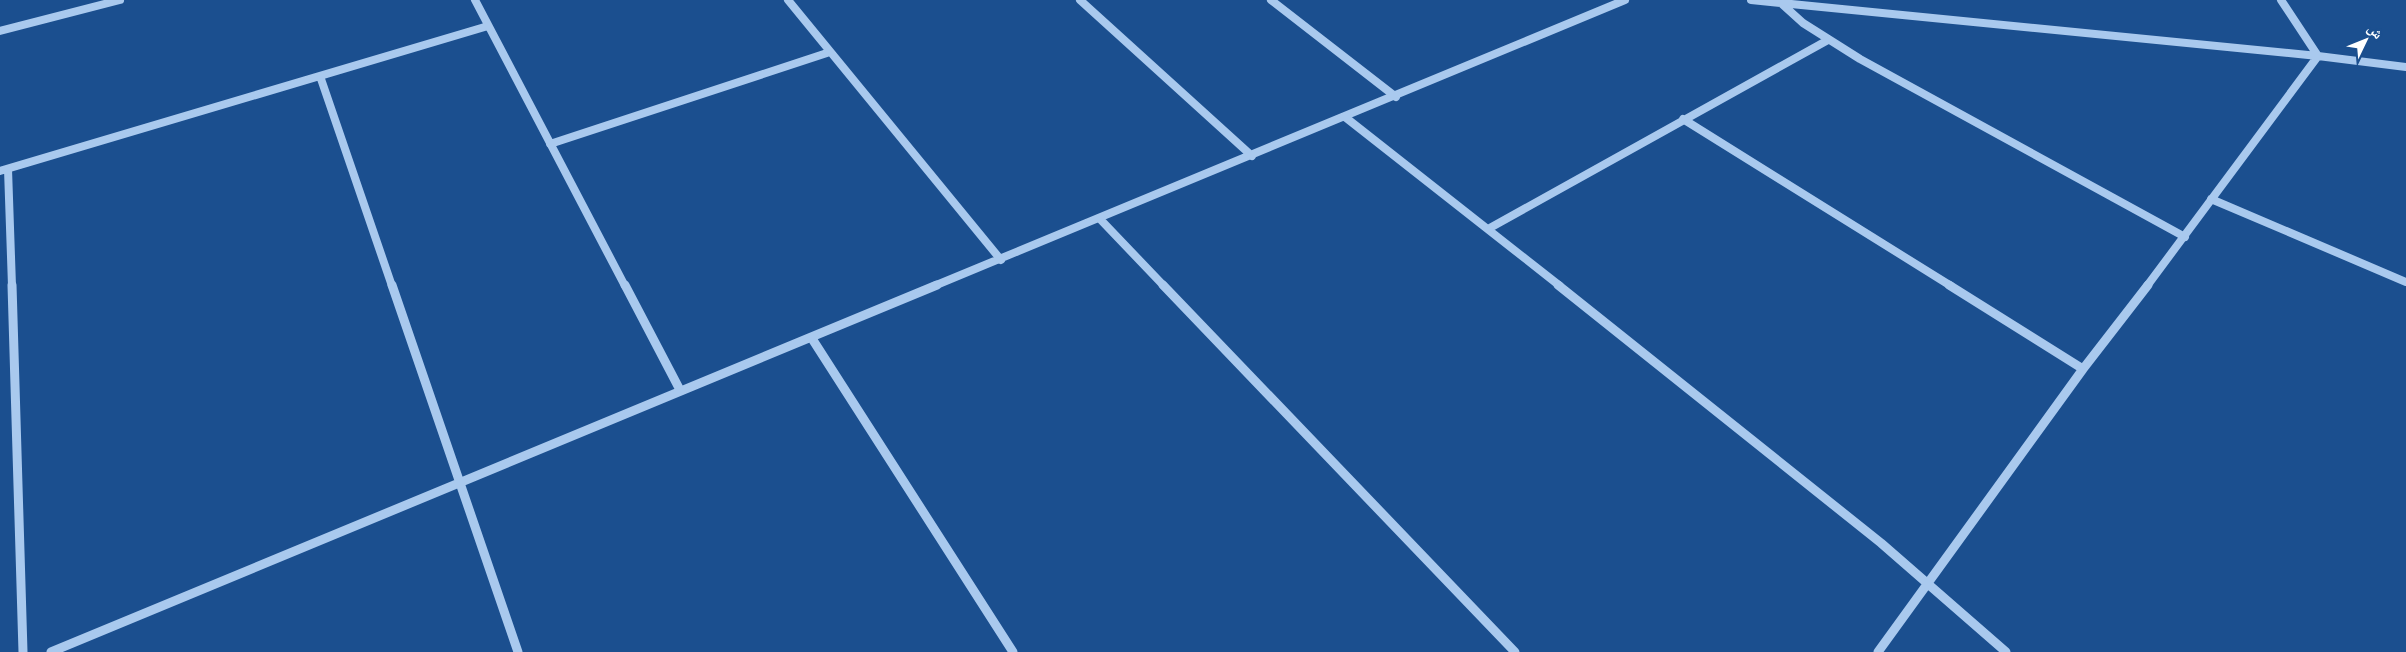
<svg xmlns="http://www.w3.org/2000/svg" width="2406" height="652" font-family="'DM Sans','Noto Naskh Arabic',sans-serif">
	<rect width="100%" height="100%" fill="#1b4f8f"/>
	<g fill="none" stroke-linecap="round" stroke-linejoin="round">
		<path stroke="#a9c9ee" stroke-width="8" d="M475,0L625,286
			M788,0L1001,260
			M1080,0L1252,156
			M1271,0L1396,97
			M1751,0L2318,56L2406,67
			M1782,4L1803,23L1860,59L2185,237
			M0,31L120,0
			M320,76L392,286
			M1345,117L1560,286
			M1683,119L1951,286
			M550,144L830,52
			M8,169L12,286
			M0,171L488,26
			M2211,199L2406,282
			M1100,219L1164,286
			M1488,229L1828,40
			M934,286L1625,0
			M2147,286L2318,56L2281,0"/>
		<path stroke="#a9c9ee" stroke-width="9" d="M12,285L23,652
			M392,285L518,652
			M625,285L680,390
			M1163,285L1515,652
			M1558,285L1881,543L2006,652
			M1949,285L2083,369
			M811,337L1013,652
			M51,652L937,285
			M1878,652L2083,369L2148,285"/>
	</g>
	<g transform="translate(2366 40) rotate(47)" stroke="#1b4f8f" stroke-width="4" paint-order="stroke">
	<path d="M0-4L9 19L0 12L-9 19Z" fill="#ffffff"/>
	<text y="-8" font-size="14" font-weight="bold" text-anchor="middle" fill="#ffffff">ش</text>
	</g>
</svg>
